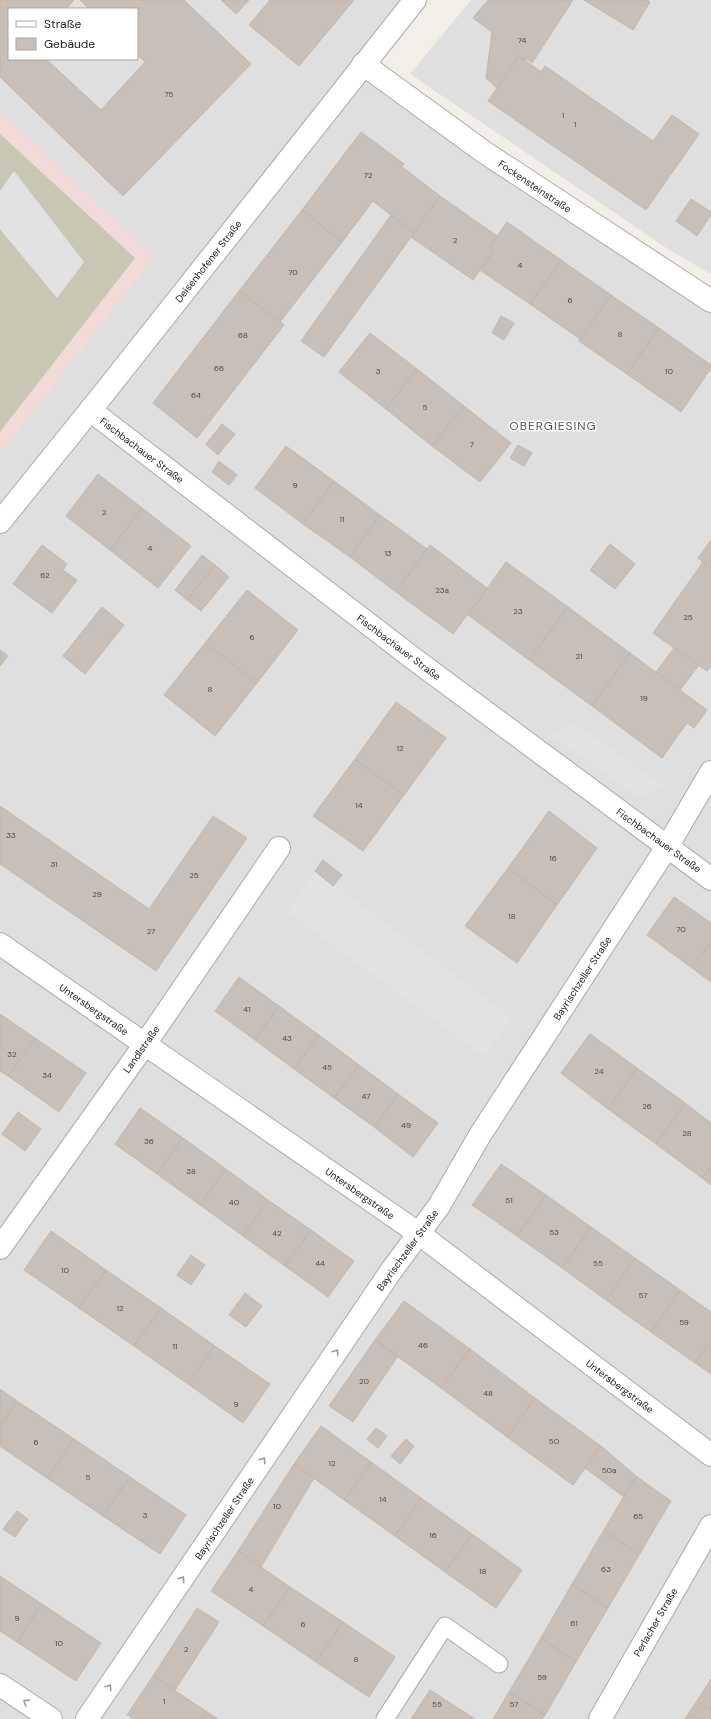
<svg xmlns="http://www.w3.org/2000/svg" width="711" height="1719" font-family="'DM Sans',sans-serif">
	<rect width="100%" height="100%" fill="#f2efe9"/>
	<path fill="#e0dfdf" fill-rule="evenodd" d="M0,0H415L363,64L711,301V1719H0V453L153,257L0,111ZM9,9H137V59H9Z
		M471,0H711V274L668,249L410,74Z"/>
	<path fill="#f2dad9" d="M0,111L153,257L0,453Z"/>
	<path fill="#c7c7b4" d="M0,134L135,258L0,432Z"/>
	<path fill="#e2e2e2" d="M14,171L84,262L57,298L0,229V191Z
		M575,723L663,786L639,798L551,735Z
		M315,871L512,1018L484,1056L287,912Z"/>
	<path fill="#c7bfb8" stroke="#c4b6ab" d="M0,0H74L66,9H9V59H46L101,110L145,62L137,54V9H89L80,0H184L251,64L123,196L0,77Z
		M221,0H249L236,14Z
		M270,0H354L299,66L249,25Z
		M488,0H573L532,63L527,59L525,61L519,56L497,88L486,78L492,32L473,18Z
		M584,0H648L650,2L633,30Z
		M519,56L541,72L545,66L653,141L672,115L699,134L646,210L488,101Z
		M361,132L404,164L402,167L440,196L414,233L373,201L342,242L302,210Z
		M440,196L497,236L489,248L493,252L473,280L411,237Z
		M691,199L711,212V215L697,236L676,221Z
		M302,210L342,242L280,322L239,291Z
		M391,215L414,233L324,357L301,341Z
		M507,222L561,260L530,304L480,270L493,252L489,248Z
		M561,260L611,295L580,339L530,304Z
		M239,291L284,325L197,438L153,403Z
		M611,295L659,328L627,374L579,341Z
		M501,316L514,323L504,340L492,333Z
		M659,328L711,365V368L681,412L627,374Z
		M370,333L417,369L386,409L339,372Z
		M417,369L464,406L432,446L386,409Z
		M464,406L511,443L480,482L432,446Z
		M222,424L235,434L218,455L206,444Z
		M518,445L532,453L524,466L510,458Z
		M286,446L334,481L303,524L255,488Z
		M219,461L237,475L229,485L212,472Z
		M98,474L142,508L110,550L66,516Z
		M334,481L380,515L350,557L303,524Z
		M142,508L191,546L158,588L110,550Z
		M380,515L427,549L396,592L350,557Z
		M711,540V568L698,558Z
		M610,544L635,564L615,589L590,570Z
		M42,545L67,564L63,570L77,580L52,613L13,584Z
		M430,545L487,588L453,634L396,592Z
		M202,555L215,565L187,600L175,590Z
		M506,562L568,607L529,660L468,615Z
		M703,562L711,568V666L707,671L653,633Z
		M215,565L229,577L201,611L187,600Z
		M247,590L298,630L257,683L205,643Z
		M102,607L124,625L85,674L63,656Z
		M568,607L630,653L592,706L529,660Z
		M205,643L257,683L215,736L164,695Z
		M674,648L699,665L680,690L656,672Z
		M0,650L8,656L0,666Z
		M630,653L707,710L694,728L687,723L662,758L592,706Z
		M396,702L446,738L404,795L355,759Z
		M355,759L404,795L363,851L313,816Z
		M0,806L149,909L213,816L247,838L156,971L0,864Z
		M549,811L597,848L557,905L508,868Z
		M323,860L342,875L333,886L315,871Z
		M508,868L557,905L517,963L465,926Z
		M674,897L711,923V942L692,968L647,935Z
		M711,942V982L692,968Z
		M239,977L279,1006L255,1040L215,1011Z
		M279,1006L319,1035L294,1069L255,1040Z
		M0,1014L35,1038L8,1076L0,1071Z
		M590,1034L637,1068L608,1109L561,1073Z
		M319,1035L359,1065L334,1098L294,1069Z
		M35,1038L86,1073L59,1112L8,1076Z
		M359,1065L398,1094L374,1127L334,1098Z
		M637,1068L685,1103L656,1144L608,1109Z
		M398,1094L438,1123L413,1157L374,1127Z
		M685,1103L711,1123V1167L702,1178L656,1144Z
		M140,1108L183,1138L157,1174L115,1144Z
		M18,1112L41,1129L25,1151L2,1134Z
		M183,1138L226,1169L200,1205L157,1174Z
		M501,1164L546,1195L517,1236L472,1205Z
		M711,1167V1185L702,1178Z
		M226,1169L268,1200L243,1236L200,1205Z
		M546,1195L591,1227L562,1268L517,1236Z
		M268,1200L311,1230L285,1266L243,1236Z
		M591,1227L635,1258L606,1300L562,1268Z
		M311,1230L354,1261L328,1297L285,1266Z
		M51,1231L106,1270L79,1308L24,1270Z
		M191,1255L205,1265L191,1285L177,1275Z
		M635,1258L680,1290L651,1332L606,1300Z
		M106,1270L161,1308L134,1346L79,1308Z
		M680,1290L711,1312V1341L695,1363L651,1332Z
		M245,1293L262,1306L246,1327L229,1315Z
		M404,1301L470,1349L441,1388L375,1340Z
		M161,1308L215,1346L188,1384L134,1346Z
		M375,1340L398,1356L353,1422L329,1406Z
		M711,1341V1374L695,1363Z
		M215,1346L270,1384L243,1423L188,1384Z
		M470,1349L535,1398L507,1437L441,1388Z
		M0,1389L17,1401L0,1427Z
		M535,1398L601,1446L573,1485L507,1437Z
		M17,1401L74,1439L47,1478L0,1446V1427Z
		M321,1426L371,1462L344,1500L294,1464Z
		M376,1428L387,1436L378,1448L367,1439Z
		M74,1439L130,1477L103,1516L47,1478Z
		M406,1439L414,1446L400,1464L391,1456Z
		M601,1446L636,1476L624,1497L585,1468Z
		M371,1462L421,1498L395,1536L344,1500Z
		M294,1464L314,1478L261,1567L238,1551Z
		M636,1476L671,1501L639,1555L604,1530Z
		M130,1477L186,1515L160,1554L103,1516Z
		M421,1498L472,1534L445,1572L395,1536Z
		M17,1511L28,1519L15,1537L3,1529Z
		M604,1530L639,1555L608,1608L572,1584Z
		M472,1534L522,1570L496,1608L445,1572Z
		M238,1551L290,1587L263,1626L211,1591Z
		M0,1576L42,1604L17,1642L0,1631Z
		M572,1584L608,1608L576,1662L541,1638Z
		M290,1587L343,1622L316,1662L263,1626Z
		M42,1604L101,1643L76,1681L17,1642Z
		M197,1608L219,1622L175,1690L153,1676Z
		M343,1622L395,1657L369,1697L316,1662Z
		M541,1638L576,1662L545,1715L509,1692Z
		M153,1676L207,1712L203,1719H134L127,1715Z
		M711,1679V1710L697,1701Z
		M430,1690L475,1719H411Z
		M509,1692L545,1715L542,1719H493Z
		M697,1701L711,1710V1719H685Z
		M207,1712L218,1719H203Z"/>
	<g fill="none" stroke-linecap="round" stroke-linejoin="round">
		<g stroke="#a9a9a9" stroke-width="19">
			<path id="service" d="M385,1719L445,1626L499,1664"/>
		</g>
		<g stroke="#a9a9a9" stroke-width="24">
			<path id="minor" d="M363,64L484,152L711,301
				M90,410L414,659L711,879
				M0,522L104,393L415,0
				M0,944L418,1233L711,1455
				M0,1248L145,1044L279,848
				M0,1685L51,1719
				M87,1719L391,1271L439,1206L480,1135L667,847L711,772
				M600,1719L711,1526"/>
		</g>
		<use href="#service" stroke="#fff" stroke-width="17"/>
		<use href="#minor" stroke="#fff" stroke-width="22"/>
	</g>
	<defs><path id="oneway-chevron" d="M-2-3.5L2.5 0L-2 3.5" fill="none" stroke-width="1.6" stroke-linecap="round" stroke-linejoin="round"/></defs>
	<g stroke="#9c9c9c">
		<use href="#oneway-chevron" transform="translate(336 1352) rotate(-56)"/>
		<use href="#oneway-chevron" transform="translate(263 1460) rotate(-56)"/>
		<use href="#oneway-chevron" transform="translate(182 1579) rotate(-56)"/>
		<use href="#oneway-chevron" transform="translate(109 1687) rotate(-56)"/>
		<use href="#oneway-chevron" transform="translate(26 1702) rotate(-147)"/>
	</g>
	<g text-anchor="middle" stroke-width="3" stroke-linejoin="round" paint-order="stroke">
		<g font-size="8" fill="#4b4948">
			<text x="522" y="43">74</text>
			<text x="169" y="97">75</text>
			<text x="563" y="118">1</text>
			<text x="575" y="127">1</text>
			<text x="368" y="178">72</text>
			<text x="455" y="243">2</text>
			<text x="520" y="268">4</text>
			<text x="293" y="275">70</text>
			<text x="570" y="303">6</text>
			<text x="620" y="337">8</text>
			<text x="243" y="338">68</text>
			<text x="219" y="371">66</text>
			<text x="378" y="374">3</text>
			<text x="669" y="374">10</text>
			<text x="196" y="398">64</text>
			<text x="425" y="410">5</text>
			<text x="472" y="447">7</text>
			<text x="295" y="488">9</text>
			<text x="104" y="515">2</text>
			<text x="342" y="522">11</text>
			<text x="150" y="551">4</text>
			<text x="388" y="556">13</text>
			<text x="45" y="578">62</text>
			<text x="442" y="593">23a</text>
			<text x="518" y="614">23</text>
			<text x="688" y="620">25</text>
			<text x="252" y="640">6</text>
			<text x="579" y="659">21</text>
			<text x="210" y="692">8</text>
			<text x="644" y="701">19</text>
			<text x="400" y="751">12</text>
			<text x="359" y="808">14</text>
			<text x="11" y="838">33</text>
			<text x="553" y="861">16</text>
			<text x="54" y="867">31</text>
			<text x="194" y="878">25</text>
			<text x="97" y="897">29</text>
			<text x="512" y="919">18</text>
			<text x="681" y="932">70</text>
			<text x="151" y="934">27</text>
			<text x="247" y="1012">41</text>
			<text x="287" y="1041">43</text>
			<text x="12" y="1057">32</text>
			<text x="327" y="1070">45</text>
			<text x="599" y="1074">24</text>
			<text x="47" y="1078">34</text>
			<text x="366" y="1099">47</text>
			<text x="647" y="1109">26</text>
			<text x="406" y="1128">49</text>
			<text x="687" y="1136">28</text>
			<text x="149" y="1144">36</text>
			<text x="191" y="1174">38</text>
			<text x="509" y="1203">51</text>
			<text x="234" y="1205">40</text>
			<text x="554" y="1235">53</text>
			<text x="277" y="1236">42</text>
			<text x="320" y="1266">44</text>
			<text x="598" y="1266">55</text>
			<text x="65" y="1273">10</text>
			<text x="643" y="1298">57</text>
			<text x="120" y="1311">12</text>
			<text x="684" y="1325">59</text>
			<text x="423" y="1348">46</text>
			<text x="175" y="1349">11</text>
			<text x="364" y="1384">20</text>
			<text x="488" y="1396">48</text>
			<text x="236" y="1407">9</text>
			<text x="554" y="1444">50</text>
			<text x="36" y="1445">6</text>
			<text x="332" y="1466">12</text>
			<text x="609" y="1473">50a</text>
			<text x="88" y="1480">5</text>
			<text x="383" y="1502">14</text>
			<text x="277" y="1509">10</text>
			<text x="145" y="1518">3</text>
			<text x="638" y="1519">65</text>
			<text x="433" y="1538">16</text>
			<text x="606" y="1572">63</text>
			<text x="483" y="1574">18</text>
			<text x="251" y="1592">4</text>
			<text x="17" y="1621">9</text>
			<text x="574" y="1626">61</text>
			<text x="303" y="1627">6</text>
			<text x="59" y="1646">10</text>
			<text x="186" y="1652">2</text>
			<text x="356" y="1662">8</text>
			<text x="542" y="1680">59</text>
			<text x="164" y="1704">1</text>
			<text x="437" y="1707">55</text>
			<text x="514" y="1707">57</text>
		</g>
		<g font-size="10" fill="#222" stroke="#fff">
			<text transform="translate(535 186) rotate(34)" y="4">Fockensteinstraße</text>
			<text transform="translate(208 261) rotate(-52)" y="4">Deisenhofener Straße</text>
			<text transform="translate(142 450) rotate(37)" y="4">Fischbachauer Straße</text>
			<text transform="translate(399 647) rotate(37)" y="4">Fischbachauer Straße</text>
			<text transform="translate(659 840) rotate(36)" y="4">Fischbachauer Straße</text>
			<text transform="translate(582 978) rotate(-57)" y="4">Bayrischzeller Straße</text>
			<text transform="translate(94 1009) rotate(35)" y="4">Untersbergstraße</text>
			<text transform="translate(141 1049) rotate(-55)" y="4">Landlstraße</text>
			<text transform="translate(360 1193) rotate(35)" y="4">Untersbergstraße</text>
			<text transform="translate(407 1250) rotate(-54)" y="4">Bayrischzeller Straße</text>
			<text transform="translate(620 1386) rotate(37)" y="4">Untersbergstraße</text>
			<text transform="translate(224 1518) rotate(-56)" y="4">Bayrischzeller Straße</text>
			<text transform="translate(655 1622) rotate(-60)" y="4">Perlacher Straße</text>
		</g>
		<g font-size="12" letter-spacing="1" fill="#555" stroke="#fff">
			<text x="553" y="430">OBERGIESING</text>
		</g>
	</g>
	<rect x="8" y="8" width="130" height="52" fill="#ffffff" stroke="#a7a7a7"/>
	<rect x="16" y="21" width="20" height="6" fill="#ffffff" stroke="#a7a7a7"/>
	<text x="44" y="28" font-size="12" fill="#222222">Straße</text>
	<rect x="16" y="38" width="20" height="12" fill="#c7bfb8" stroke="#a7a7a7"/>
	<text x="44" y="48" font-size="12" fill="#222222">Gebäude</text>
</svg>
